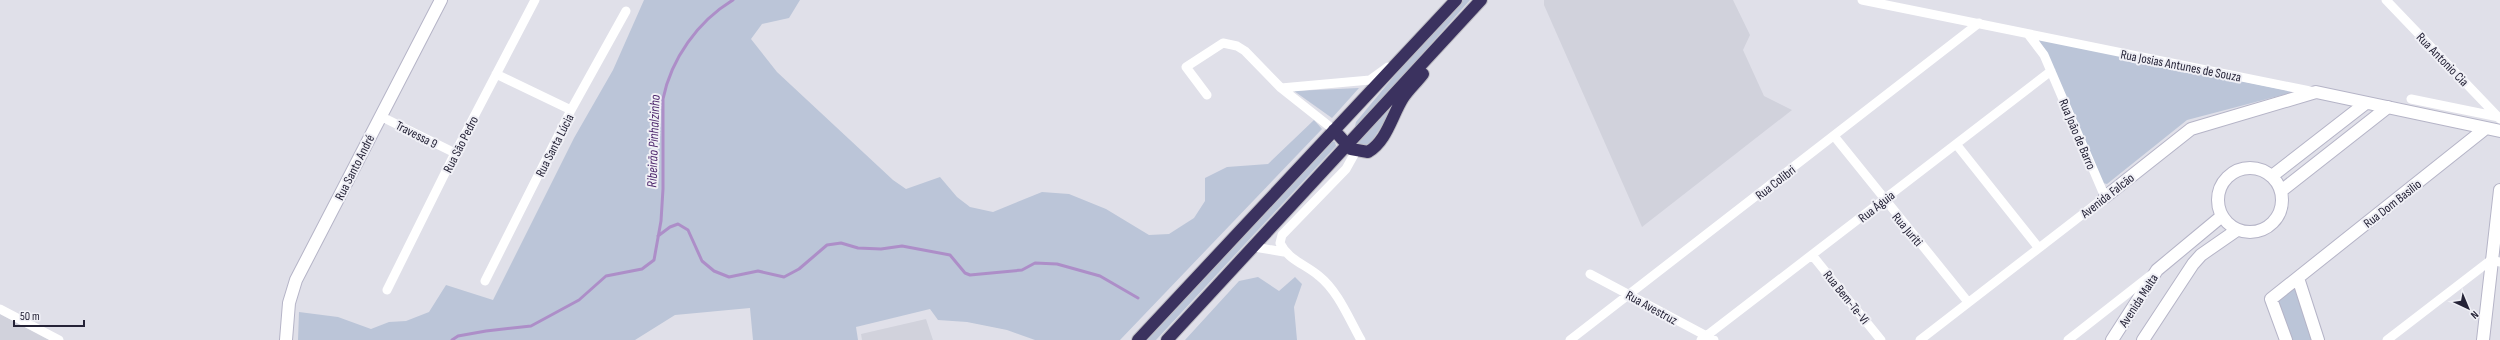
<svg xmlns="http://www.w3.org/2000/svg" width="2500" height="340" font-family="'Sofia Sans Condensed',sans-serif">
	<rect width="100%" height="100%" fill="#e0e0e9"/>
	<path fill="#d1d2dc" d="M1544,0H1733L1750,35L1743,50L1764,96L1792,110L1642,227L1544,5Z
		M0,314L49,340H0Z
		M926,319L933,340H862L861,334Z"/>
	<path fill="#bbc5d8" d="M644,0H800L789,18L762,24L751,39L777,72L893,180L906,189L940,177L957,197L970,207L993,212L1042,192L1069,194L1106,209L1149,235L1169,234L1194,218L1205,201V178L1227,167L1268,164L1314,120L1322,129L1120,340H1035L1007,330L967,322L938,320L930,309L856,327L858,340H753L750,308L675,315L635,340H298L299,312L338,317L371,329L389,322L406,321L429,312L446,285L493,300L574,138L613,70Z
		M1457,0H1470L1354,131L1356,122Z
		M2038,39L2294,92L2187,120L2107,184L2103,183L2046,51Z
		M1359,88L1332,118L1294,91Z
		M1401,95L1369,146L1355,144Z
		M1331,141L1335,142L1336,146L1156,340H1141Z
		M1258,277L1279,291L1295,277L1302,284L1294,307L1297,340H1185L1239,281Z
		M2294,286L2312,340H2289L2275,301Z"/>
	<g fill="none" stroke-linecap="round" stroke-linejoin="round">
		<path stroke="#ad8ec8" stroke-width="3" d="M658,236L670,227L678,224L688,230L702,261L714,271L729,277L758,271L784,277L799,269L827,245L841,243L858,248L881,249L902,246L950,255L965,273L970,275L1022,270L1035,263L1057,264L1100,276L1138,298
			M452,340L458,336L486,331L531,326L579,300L606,276L642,269L654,260L661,221L663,189V99C671,59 698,21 733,0"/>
		<g stroke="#b5b4c7" stroke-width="14">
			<path id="secondary" d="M2218 200a32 32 0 1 1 64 0a32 32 0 1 1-64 0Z
				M2272,176L2366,103
				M2281,191L2388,107
				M2105,197L2191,129L2316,92L2500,131
				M2298,278L2318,340
				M286,340L289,303L296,280L441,0
				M2112,340L2157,270L2222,216
				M2143,340L2193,264L2201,255L2237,230
				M2286,340L2271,299L2486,128
				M2483,340L2500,190"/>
		</g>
		<g stroke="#bebdc3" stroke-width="14">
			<path id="highway" d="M1334,130L1351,149L1368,152C1387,141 1392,115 1403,98C1409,89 1417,82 1423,74
				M1138,340L1456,0
				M1167,340L1481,0"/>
		</g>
		<path stroke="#fff" stroke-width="9" d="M1862,0L2315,92
			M2386,0L2500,119
			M496,74L571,110
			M1281,88L1370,80L1388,67
			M1207,95L1186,67L1223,43L1237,46L1245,51L1281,88L1334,130
			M2411,99L2499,117
			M380,116L455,153
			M1834,136L1968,302
			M1956,144L2038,247
			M1356,151L1346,169L1282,235L1280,243C1288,260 1305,264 1319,276C1338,291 1349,319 1361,340
			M1254,247L1284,252
			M1812,255L1881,340
			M1590,274L1714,340
			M485,281L571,110L626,11
			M387,290L455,153L535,0
			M0,309L59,340
			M1570,340L1979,23
			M1701,340L2051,71
			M1920,340L2105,197L2044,55L2028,34
			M2068,340L2151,275
			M2387,340L2491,260L2500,262"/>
		<use href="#secondary" stroke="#fff" stroke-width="12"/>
		<use href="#highway" stroke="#3b325f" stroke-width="12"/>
	</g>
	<g text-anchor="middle" stroke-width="4" stroke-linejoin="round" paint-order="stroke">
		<g font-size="13" fill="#252337" stroke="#f0f0f6">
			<text transform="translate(2443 59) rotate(46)" y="5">Rua Antonio Cia</text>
			<text transform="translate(2181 65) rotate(11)" y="5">Rua Josias Antunes de Souza</text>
			<text transform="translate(417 134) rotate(27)" y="5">Travessa 9</text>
			<text transform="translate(2078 134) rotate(67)" y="5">Rua João de Barro</text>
			<text transform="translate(460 144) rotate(-63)" y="5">Rua São Pedro</text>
			<text transform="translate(554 145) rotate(-63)" y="5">Rua Santa Lúcia</text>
			<text transform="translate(354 167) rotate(-63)" y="5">Rua Santo André</text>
			<text transform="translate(1775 182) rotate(-38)" y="5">Rua Colibri</text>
			<text transform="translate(2107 195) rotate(-38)" y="5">Avenida Falcão</text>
			<text transform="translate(2392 203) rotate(-38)" y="5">Rua Dom Basilio</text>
			<text transform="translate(1876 206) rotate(-38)" y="5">Rua Águia</text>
			<text transform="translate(1908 229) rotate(50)" y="5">Rua Juriti</text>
			<text transform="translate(1847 297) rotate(51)" y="5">Rua Bem-Te-Vi</text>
			<text transform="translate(2138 300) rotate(-57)" y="5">Avenida Malta</text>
			<text transform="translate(1652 307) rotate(29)" y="5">Rua Avestruz</text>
		</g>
		<g font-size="14" font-style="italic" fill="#4c246b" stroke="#f0f0f6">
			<text transform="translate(653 141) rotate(-88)" y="5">Ribeirão Pinhalzinho</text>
		</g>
	</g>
	<g transform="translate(2468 308) rotate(136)" stroke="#f0f0f6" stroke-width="3" paint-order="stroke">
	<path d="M0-3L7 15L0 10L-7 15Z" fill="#252337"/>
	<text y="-6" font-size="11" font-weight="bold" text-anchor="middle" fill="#252337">N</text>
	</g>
	<path d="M14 320v6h70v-6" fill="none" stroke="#252337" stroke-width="2"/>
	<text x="20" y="320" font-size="12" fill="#252337" stroke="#f0f0f6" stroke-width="3" paint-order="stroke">50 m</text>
</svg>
